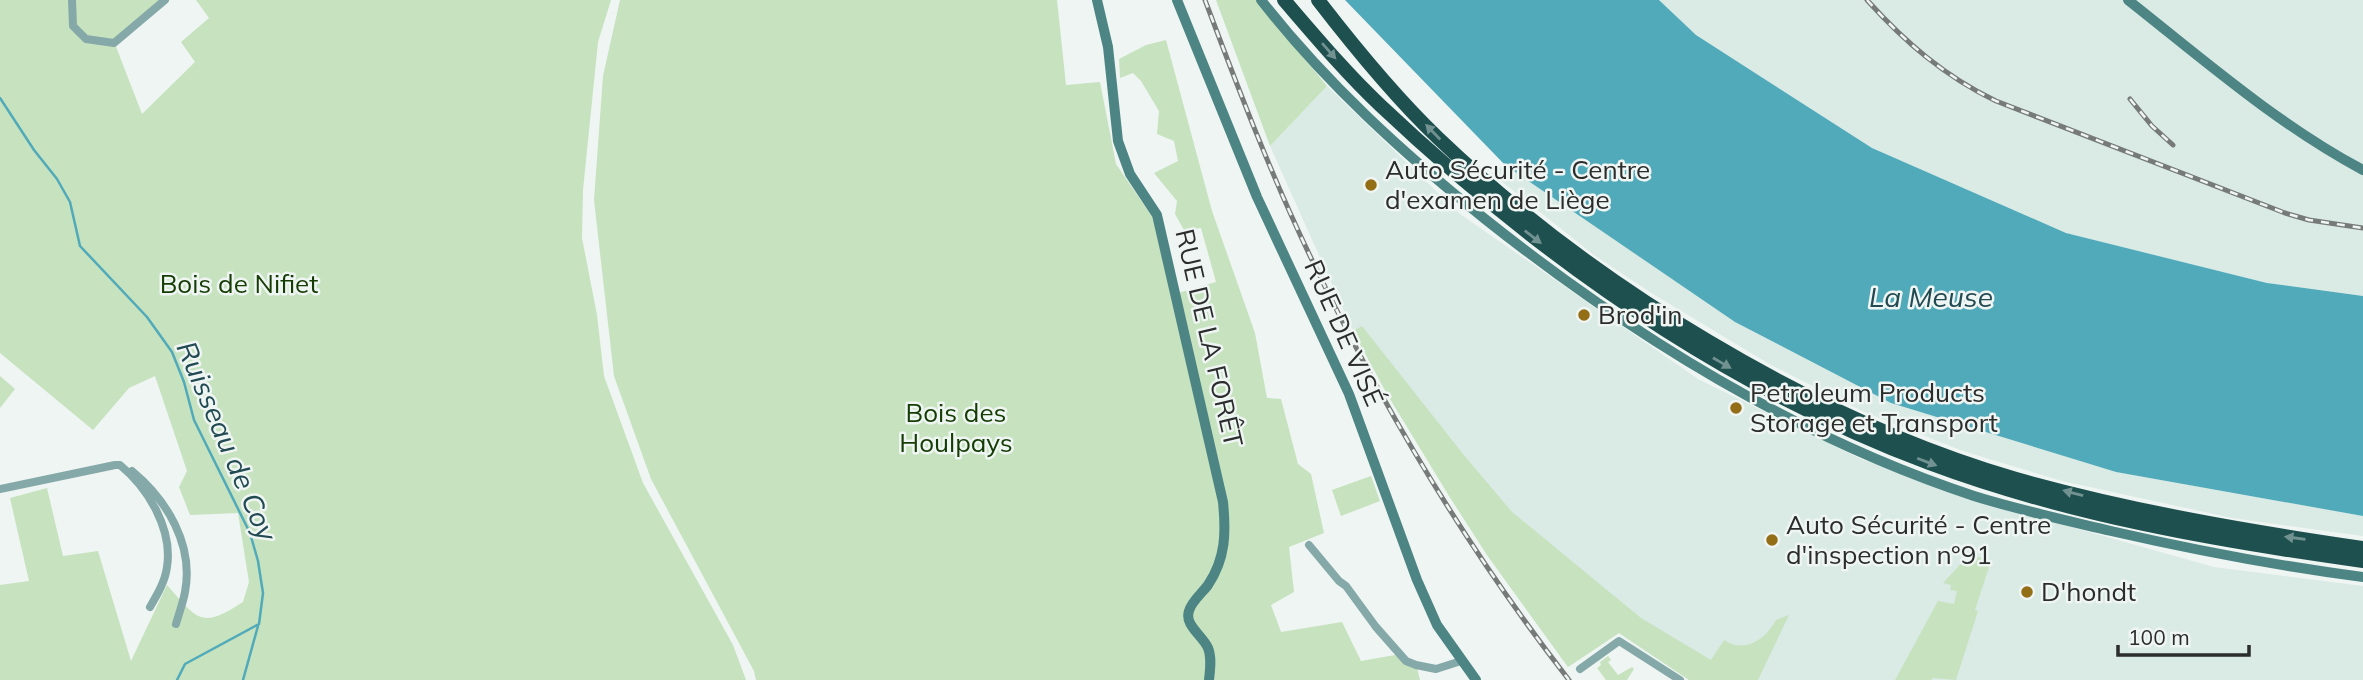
<svg xmlns="http://www.w3.org/2000/svg" width="2363" height="680" font-family="Mulish,sans-serif">
	<rect width="100%" height="100%" fill="#eef5f2"/>
	<path fill="#daeae5" d="M1659,0H2363V296L2267,283L2066,233L1872,148L1696,35Z
		M1327,86L1460,214L1698,379L1863,460L1993,505L2214,567L2363,586V680H1689L1619,633L1568,667L1487,555L1387,394L1353,331L1270,146Z
		M1505,165L1735,322L1891,403L2116,472L2363,516V536L2232,518L2062,481L1963,451L1862,411L1771,365L1653,294L1594,255L1491,173Z"/>
	<path fill="#c7e2be" d="M0,0H160L115,44L142,114L195,62L181,42L209,18L196,0H611L598,42L583,190L582,238L597,315L604,376L643,483L733,645L746,680H0V585L29,581L10,498L47,488L63,556L98,551L131,661L167,585C197,619 201,630 243,602L249,582L238,513L190,515L179,487L187,471L155,376L129,388L93,430L0,353Z
		M620,0H1057L1066,85L1100,82L1116,164L1153,218L1171,295L1216,282L1201,228L1184,230L1175,214L1177,201L1154,173L1178,161L1174,141L1157,134L1159,111L1141,81L1133,73L1120,78L1119,59L1146,45L1166,40L1212,211L1255,333L1267,398L1281,399L1298,464L1311,474L1324,533L1289,547L1294,592L1271,605L1281,632L1342,622L1361,661L1395,655L1417,668L1420,680H756L754,671L651,479L614,376L594,200L603,76Z
		M1216,0H1256L1327,86L1270,146Z
		M1362,326L1463,454L1512,512L1641,618L1711,660L1724,640C1745,654 1766,639 1776,620L1789,615L1758,680H1689L1619,633L1568,667L1487,555L1449,496L1387,394L1353,331Z
		M0,376L15,389L0,408Z
		M1371,476L1380,501L1341,516L1332,490Z
		M1970,554L1987,560L1989,567L1975,610L1978,611L1956,680L1933,678L1931,680H1895L1938,601L1954,604L1957,591L1950,590L1951,585L1943,583Z
		M1608,656L1611,660L1608,662L1618,675L1632,667L1634,669L1627,680H1606L1597,668L1601,665L1600,662Z"/>
	<path fill="#50aaba" d="M1345,0H1659L1696,35L1872,148L2066,233L2267,283L2363,296V516L2116,472L1891,403L1735,322L1505,165Z"/>
	<g fill="none" stroke-linecap="round" stroke-linejoin="round">
		<path stroke="#50aaba" stroke-width="2.5" d="M0,98L34,150L57,179L70,202L80,246L147,317L172,352L184,382L194,420L250,533L258,561L263,593L259,624L185,664L177,680
			M243,680L258,626"/>
		<path stroke="#85a9a8" stroke-width="8" d="M72,0L73,26L86,39L114,43L165,0
			M132,471C167,500 194,545 185,592C183,603 179,613 176,624
			M0,489L115,465H120C148,488 173,529 167,567C165,582 157,595 150,607
			M1309,545L1339,581L1346,586L1376,627L1406,661L1416,665L1436,669L1461,661
			M1580,669L1619,641L1680,680"/>
		<path stroke="#4c8583" stroke-width="10" d="M1097,0L1108,47L1118,141L1130,174L1157,215L1223,502C1226,532 1226,558 1208,585C1203,592 1191,602 1189,611C1184,625 1203,636 1208,648C1212,658 1210,670 1209,680
			M1177,0L1257,197L1349,394L1417,580L1437,625L1476,680
			M1261,0C1326,83 1403,153 1485,219C1632,336 1795,437 1974,496C2019,510 2065,520 2111,531C2194,550 2278,566 2363,577
			M2128,0C2204,60 2277,124 2363,170"/>
		<path stroke="#1e504f" stroke-width="14" d="M1284,0C1315,36 1346,73 1381,106C1540,256 1724,386 1929,463C2068,515 2217,541 2363,561
			M1318,0C1355,48 1394,96 1438,138C1592,285 1811,419 2016,479C2130,511 2246,531 2363,548"/>
		<g stroke="#767a79" stroke-width="5">
			<path id="rail" d="M1205,0C1238,88 1271,175 1312,260C1383,408 1468,550 1569,680
				M1867,0C1905,42 1944,76 1996,101L2285,213L2309,220L2363,228
				M2130,99L2152,126L2173,145"/>
		</g>
		<use href="#rail" stroke="#eef5f2" stroke-width="2.5" stroke-dasharray="8" stroke-linecap="butt"/>
	</g>
	<defs><path id="oneway-solid" d="M-6-.8H1V-3.2L6.5 0L1 3.2V.8H-6Z" transform="scale(1.75)"/></defs>
	<g fill="#719290">
		<use href="#oneway-solid" transform="translate(1329 51) rotate(49)"/>
		<use href="#oneway-solid" transform="translate(1433 132) rotate(-134)"/>
		<use href="#oneway-solid" transform="translate(1533 237) rotate(38)"/>
		<use href="#oneway-solid" transform="translate(1722 363) rotate(30)"/>
		<use href="#oneway-solid" transform="translate(1927 462) rotate(21)"/>
		<use href="#oneway-solid" transform="translate(2073 493) rotate(-165)"/>
		<use href="#oneway-solid" transform="translate(2295 538) rotate(-172)"/>
	</g>
	<g fill="#936e16" stroke="#eef5f2" stroke-width="2.5">
		<circle cx="1371" cy="185" r="7"/>
		<circle cx="1584" cy="315" r="7"/>
		<circle cx="1736" cy="408" r="7"/>
		<circle cx="1772" cy="540" r="7"/>
		<circle cx="2027" cy="592" r="7"/>
	</g>
	<g text-anchor="middle" stroke-width="5" stroke-linejoin="round" paint-order="stroke">
		<g font-size="26" fill="#2b2d2c" stroke="#eef5f2" text-anchor="start">
			<text x="1385" y="179">Auto Sécurité - Centre<tspan x="1385" dy="30">d'examen de Liège</tspan></text>
			<text x="1598" y="324">Brod'in</text>
			<text x="1750" y="402">Petroleum Products<tspan x="1750" dy="30">Storage et Transport</tspan></text>
			<text x="1786" y="534">Auto Sécurité - Centre<tspan x="1786" dy="30">d'inspection n°91</tspan></text>
			<text x="2041" y="601">D'hondt</text>
		</g>
		<g font-size="26" fill="#143c03" stroke="#eef5f2">
			<text x="239" y="293">Bois de Nifiet</text>
			<text x="956" y="422">Bois des<tspan x="956" dy="30">Houlpays</tspan></text>
		</g>
		<g font-size="26" fill="#2b2d2c" stroke="#eef5f2">
			<text transform="translate(1344 333) rotate(66)" y="9">RUE DE VISÉ</text>
			<text transform="translate(1209 338) rotate(77)" y="9">RUE DE LA FORÊT</text>
		</g>
		<g font-size="28" font-style="italic" fill="#214a52" stroke="#eef5f2">
			<text x="1931" y="307">La Meuse</text>
			<text transform="translate(227 441) rotate(67)" y="10">Ruisseau de Coy</text>
		</g>
	</g>
	<path d="M2118 645v10h131v-10" fill="none" stroke="#2b2d2c" stroke-width="3.5"/>
	<text x="2128" y="645" font-size="21" fill="#2b2d2c" stroke="#eef5f2" stroke-width="5" paint-order="stroke">100 m</text>
</svg>
